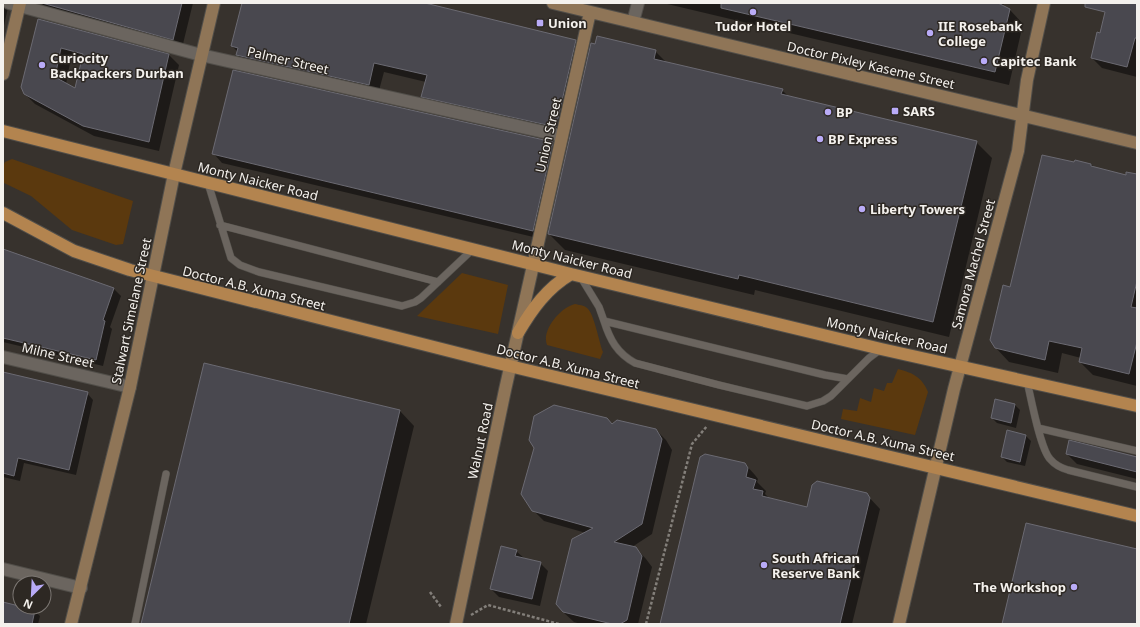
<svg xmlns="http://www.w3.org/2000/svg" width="1140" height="627" font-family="'Noto Sans',sans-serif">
	<rect width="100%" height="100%" fill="#37322d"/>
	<path fill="#5b390e" d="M12,159L133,201L123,244L116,245L72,230L31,196L4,183L3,166L5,162Z
		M462,273L508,285L498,334L417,316Z
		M575,304C579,305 584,305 587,308C594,313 599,342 603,352L600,359L547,345C541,330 561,307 575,304Z
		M898,369C913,373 922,377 928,392L915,435L841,419L843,409L857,411L860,398L871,402L874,388L884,391L887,383H892Z"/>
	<path fill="#0007" fill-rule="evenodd" d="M3,3H9L3,30Z
		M41,3H193L182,48L49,11Z
		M243,3H418L576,41L585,51L566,136L432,106L422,96L426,82L384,72L378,94L247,65L237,55L238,52L232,46Z
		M663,3H1004L1003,7L1010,10L1023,24L1009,85Z
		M1105,3H1137V77L1102,68L1092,58L1101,34L1106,14L1103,11Z
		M39,20L169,55L179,65L159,151L94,136L35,104L25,94ZM71,58L82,61L75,89L66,84Z
		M655,51L667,63L782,90L789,97L976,142L992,158L949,337L755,290L754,295L565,250L549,234Z
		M553,143L562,152L542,239L222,163L214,154Z
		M1075,163L1091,164L1095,168L1126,176L1137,175V386L1093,375L1080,362L1081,358L1062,353L1058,373L1009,362L996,348L1011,288Z
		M3,251L113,288L121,296L110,327L112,329L103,366L3,342Z
		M205,364L400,411L414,426L366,624H142Z
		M3,373L87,393L93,400L76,475L24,463L20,481L3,477Z
		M1015,405L1020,410L1016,428L997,423L992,418Z
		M613,425L656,430L666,440L672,450L652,534L632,547L636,548L646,559L652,567L638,624H581L574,622L563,612L586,533L544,521L533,510Z
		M1026,436L1031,441L1025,466L1007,462L1002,457Z
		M1067,454L1137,458V479L1077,464Z
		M745,464L755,475L758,479L757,482L766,491L765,494L769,498L808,508L866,494L880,509L852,624H661Z
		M516,551L524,558L540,563L548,571L540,606L499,597L491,589Z
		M3,603L35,611L40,616L38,624H3Z"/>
	<path fill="#49484f" stroke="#6b6a72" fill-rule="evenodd" d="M42,3H182L173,40Z
		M242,3H425L576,40L556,127L421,97L427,75L374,63L369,85L236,55L238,48L231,46Z
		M721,3H998L1010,9L995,72L721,8Z
		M1085,3H1137V38H1135L1127,67L1091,58L1097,32L1100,33L1105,12L1085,7Z
		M38,19L169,54L149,142L83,126L24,94L21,87ZM61,48L83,54L75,88L55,77Z
		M597,36L656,50L654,59L783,89L781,94L977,141L933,322L739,275L738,279L548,234L591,43L595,44Z
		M233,70L553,142L533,231L212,154Z
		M1042,155L1074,162L1075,160L1091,164V166L1126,175V172L1137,174V281L1131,307L1137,308V342L1129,374L1079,362L1082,348L1049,341L1045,360L995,348L990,340L1003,285L1010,287Z
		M3,249L114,288L103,320L105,321L96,360L3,338Z
		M204,363L400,410L349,624H141Z
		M3,372L88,392L69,470L18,458L14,476L3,473Z
		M995,399L1015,404L1011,423L991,418Z
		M554,405L607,418L612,424L617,420L656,429L662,439L642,524L614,542L636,547L642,556L627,620L620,624H612L563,612L556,604L572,539L593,528L532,511L521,494L534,448L529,440L534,416Z
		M1007,430L1026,435L1020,462L1001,457Z
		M1069,440L1137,457V472L1066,454Z
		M705,454L745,463L748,468L746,477L756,480L753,489L763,491L762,496L807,507L812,485L817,481L867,493L870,498L840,624H660L700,457Z
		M1026,523L1137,549V624H1002Z
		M501,546L517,550L515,556L541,562L532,599L490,589Z
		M3,602L35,610L32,624H3Z"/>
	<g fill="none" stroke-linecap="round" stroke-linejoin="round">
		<g stroke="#514e49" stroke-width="8">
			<path id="lane" d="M208,183L231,258L240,265L259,272L402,306L415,302L421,298L473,249
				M220,225L438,282
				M580,276L599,307L604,321L825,375L848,379L869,358L881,349
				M604,321C610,340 617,353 635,363L719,385L807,406L823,401L831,396L848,379
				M1027,381C1031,398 1040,448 1050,459C1055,465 1061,468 1068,470L1137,487
				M1038,428L1137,451
				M135,624L166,474"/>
		</g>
		<g stroke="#514e49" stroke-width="14">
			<path id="street" d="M9,3L201,55L562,136
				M633,22L638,3
				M3,357L130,387
				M3,569L81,588"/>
		</g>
		<g stroke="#514e49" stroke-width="14">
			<path id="secondary" d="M553,3L1137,143
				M3,74L20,3
				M71,624L130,387L174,174L214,3
				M456,624L505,390L590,12
				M899,624L954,389L1018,151L1027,80L1044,3"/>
		</g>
		<g stroke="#514e49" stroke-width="14">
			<path id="primary" d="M3,131L571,274L881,349L1137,406
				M3,213L74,251L130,270L489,361L1137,516
				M518,333C532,309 547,288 571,274"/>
		</g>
		<path stroke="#837f7a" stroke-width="2.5" stroke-dasharray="3 2" stroke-linecap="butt" d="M430,592L441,607
			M471,615L488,605L559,624
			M646,624L692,444L707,426"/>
		<use href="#lane" stroke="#6b655f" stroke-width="7"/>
		<use href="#street" stroke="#6b655f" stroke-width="12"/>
		<use href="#secondary" stroke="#8f7557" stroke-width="12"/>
		<use href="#primary" stroke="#b3844f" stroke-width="12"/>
	</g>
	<g fill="#b9abf7" stroke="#2d2823" stroke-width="1.5">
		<circle cx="753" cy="12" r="4"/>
		<rect x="536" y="19" width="8" height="8" rx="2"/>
		<circle cx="930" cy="33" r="4"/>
		<circle cx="984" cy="61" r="4"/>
		<circle cx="42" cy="65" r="4"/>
		<rect x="891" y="107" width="8" height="8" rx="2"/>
		<circle cx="828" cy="112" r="4"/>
		<circle cx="820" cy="139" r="4"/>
		<circle cx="862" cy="209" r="4"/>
		<circle cx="764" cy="565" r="4"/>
		<circle cx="1074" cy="587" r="4"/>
	</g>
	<g text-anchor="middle" stroke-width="3" stroke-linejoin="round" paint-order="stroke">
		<g font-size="13" font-weight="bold" fill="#f4f1ed" stroke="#2d2823" text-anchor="start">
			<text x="548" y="28">Union</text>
			<text x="753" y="31" text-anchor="middle">Tudor Hotel</text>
			<text x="938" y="31">IIE Rosebank<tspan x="938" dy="15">College</tspan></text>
			<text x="50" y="63">Curiocity<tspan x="50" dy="15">Backpackers Durban</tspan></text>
			<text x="992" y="66">Capitec Bank</text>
			<text x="903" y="116">SARS</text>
			<text x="836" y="117">BP</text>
			<text x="828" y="144">BP Express</text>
			<text x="870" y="214">Liberty Towers</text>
			<text x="772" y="563">South African<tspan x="772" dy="15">Reserve Bank</tspan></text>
			<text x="1066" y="592" text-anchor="end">The Workshop</text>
		</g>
		<g font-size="13" fill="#f4f1ed" stroke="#2d2823">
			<text transform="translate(288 60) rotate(13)" y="5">Palmer Street</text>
			<text transform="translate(871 65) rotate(13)" y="5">Doctor Pixley Kaseme Street</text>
			<text transform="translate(548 135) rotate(-77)" y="5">Union Street</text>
			<text transform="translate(258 181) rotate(14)" y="5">Monty Naicker Road</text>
			<text transform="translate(572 259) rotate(14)" y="5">Monty Naicker Road</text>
			<text transform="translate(973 264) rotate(-75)" y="5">Samora Machel Street</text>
			<text transform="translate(254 288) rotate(14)" y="5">Doctor A.B. Xuma Street</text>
			<text transform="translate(131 311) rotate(-78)" y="5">Stalwart Simelane Street</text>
			<text transform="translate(887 335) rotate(13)" y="5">Monty Naicker Road</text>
			<text transform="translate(58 355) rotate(13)" y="5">Milne Street</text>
			<text transform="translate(568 366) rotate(14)" y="5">Doctor A.B. Xuma Street</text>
			<text transform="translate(883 440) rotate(13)" y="5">Doctor A.B. Xuma Street</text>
			<text transform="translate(480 441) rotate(-78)" y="5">Walnut Road</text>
		</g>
	</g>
	<rect width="1140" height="627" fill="none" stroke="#f4f1ed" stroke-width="8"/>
	<g transform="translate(32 595) rotate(204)"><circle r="19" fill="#2d2823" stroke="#7d7874"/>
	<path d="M0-3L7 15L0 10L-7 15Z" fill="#b9abf7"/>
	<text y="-6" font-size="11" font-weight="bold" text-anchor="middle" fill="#f4f1ed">N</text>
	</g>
</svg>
